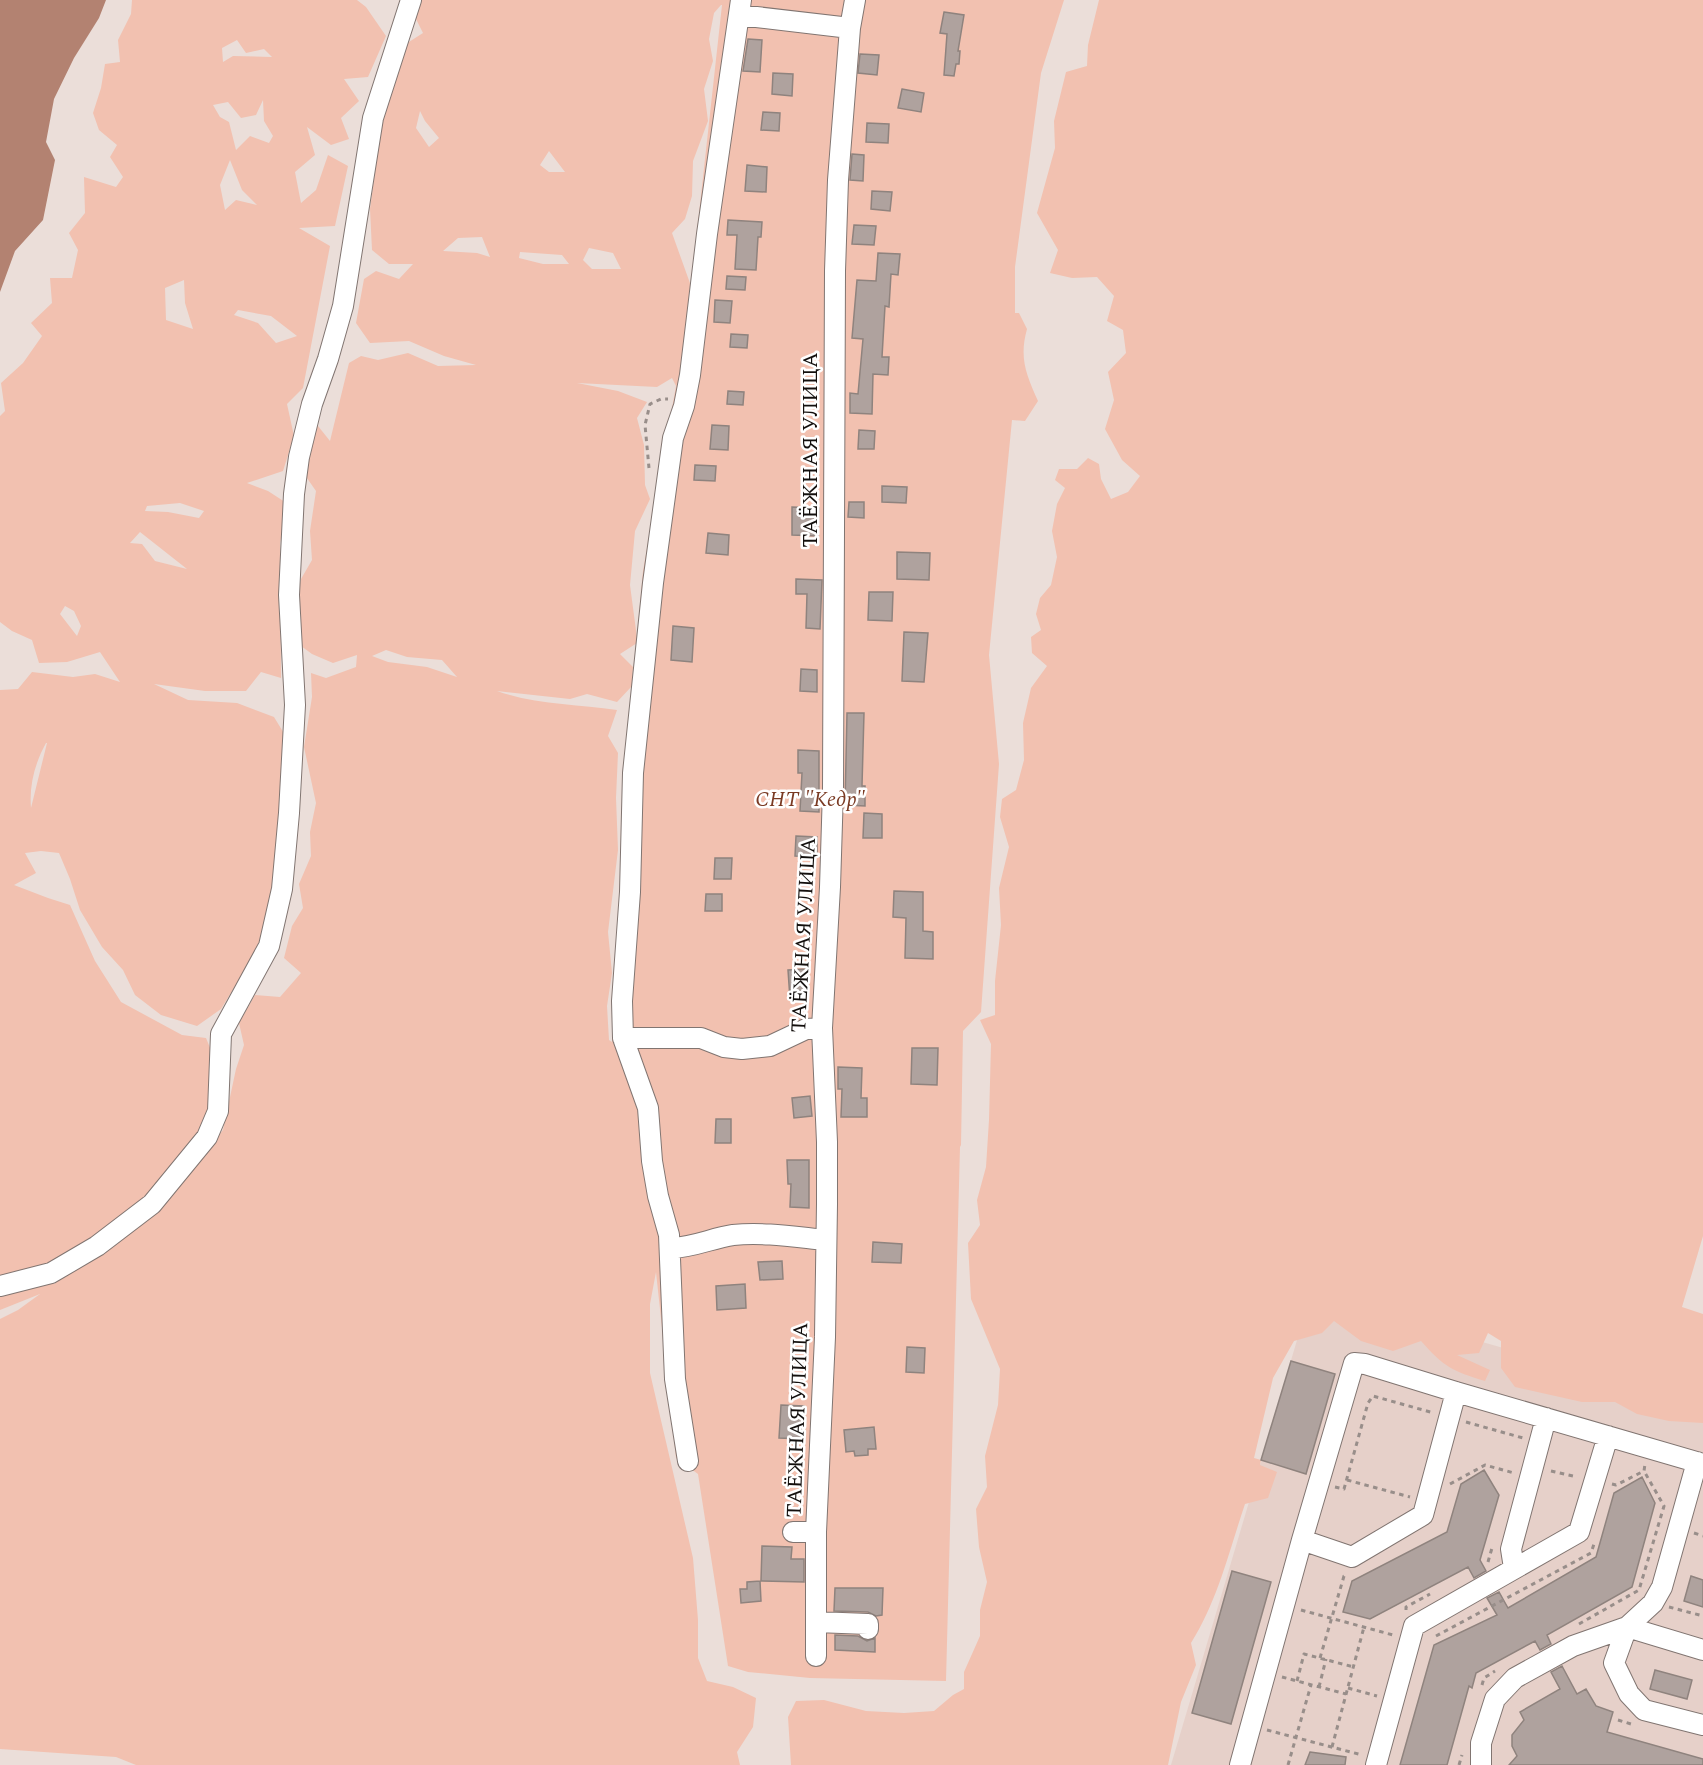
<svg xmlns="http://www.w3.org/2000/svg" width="1703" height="1765" font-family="Spectral,serif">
	<rect width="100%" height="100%" fill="#ebded9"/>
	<path fill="#e6d0c9" d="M1311,1293L1703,1405V1765H1171Z"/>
	<path fill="#f2c1b0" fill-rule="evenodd" d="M132,0H357L366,7L386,36L368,77L344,79L359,101L341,118L349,139L331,145L307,127L315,155L295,172L301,203L316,190L328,155L348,166L335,226L299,228L330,246L303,388L287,404L294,436L283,471L247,483L268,491L288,504L280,543L281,678L261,672L246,691H205L154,684L188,700L237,703L274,717L288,740L280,887L265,937L221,1009L197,1026L161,1015L135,995L123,970L102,947L80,910L70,879L59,853L41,851L25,853L36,873L14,885L48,898L70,905L95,961L121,1002L182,1035L206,1038L213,1055L205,1152L223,1130L236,1069L244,1045L239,1023L255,995L280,997L301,973L284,958L292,926L303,908L299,884L311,856L310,832L316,803L304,747L312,697L311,673L326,678L356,667L357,655L333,663L312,654L297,643L294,608L301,579L312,560L310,531L316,491L302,471L314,421L330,441L349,363L361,356L378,360L408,353L438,366L476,365L444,356L409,341L370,343L356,323L364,279L376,271L399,279L413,264H389L372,250L370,209L383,113L401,47L423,33L415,17L420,0H1064L1041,73L1015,267V313H1019L1027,329C1019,358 1026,374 1038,401L1025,421L1012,420L989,655L999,764L981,1012L963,1031L961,1145L960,1147L946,1681L810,1678L748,1672L728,1666L698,1474L676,1458L656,1272L650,1304V1373L693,1558L698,1620V1658L707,1681L733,1687L756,1698L753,1727L737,1752L740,1765H136L116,1757L0,1749V1319L18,1310L40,1294L0,1310V690L18,689L32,672L73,677L95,674L120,682L100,652L67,662L39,663L32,640L12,631L0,622V416L5,411L1,383L23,363L42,336L31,323L52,303L50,278H72L78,250L69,233L85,213L84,177L116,187L123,177L110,157L117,145L99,130L93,113L101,88L105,64L120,62L118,40L131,14ZM721,5H722L691,286L672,233L685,219L692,196L693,161L708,121L704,89L713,61L709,39L714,13ZM237,40L246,53L264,49L272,57L233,56L223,62L222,48ZM263,100L264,121L273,136L269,143L250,136L236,150L229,122L220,117L213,105L228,102L241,118L256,115ZM420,111L425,121L439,138L429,147L416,128ZM549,151L565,172H549L540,165ZM230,160L242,190L257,205L236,200L225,210L220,185ZM482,237L490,257L477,253L443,251L458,238ZM589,248L613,253L621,269H592L583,260ZM520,252L562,255L569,264H543L519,258ZM184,280L185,303L193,329L166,320L165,288ZM238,310L271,316L297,336L276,343L258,323L234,315ZM672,378L676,386L643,571L637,638L630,585L635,531L650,499L645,485L644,445L637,418L647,402L618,391L577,383L657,387ZM180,503L204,511L199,518L168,512L145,511L147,506ZM140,532L187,569L155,561L142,544L130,543ZM65,606L74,611L81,626L77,636L60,614ZM637,643L625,790L612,1042L609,1040L607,1006L612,973L608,932L618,850L616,798L618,753L608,736L617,710C577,704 536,705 497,691L570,699L587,694L617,702L632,686L633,667L620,654ZM386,650L407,657L442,660L457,677L427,667L388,662L372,656ZM46,743H47L31,808C29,785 35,763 46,743ZM119,1237L54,1284V1283L55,1275Z
		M1099,0H1703V1236L1682,1307L1703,1314V1423L1669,1421L1637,1414L1615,1402H1582L1515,1387L1501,1368V1341L1488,1333L1479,1353L1457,1355L1490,1370L1485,1381C1452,1371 1444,1367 1421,1341L1393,1351L1361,1341L1334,1321L1322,1333L1294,1341L1273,1378L1254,1458L1261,1460L1260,1465L1277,1472L1268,1498L1245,1504C1229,1551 1218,1600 1191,1643L1196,1665L1181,1702L1168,1765H791L788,1717L796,1701L824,1700L866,1711L904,1713L934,1711L953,1695L964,1689V1672L980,1636V1610L987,1582L979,1547L976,1509L987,1487L985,1456L998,1405L1000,1369L971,1299L968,1243L980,1225L977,1200L986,1167L989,1120L991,1044L980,1020L995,1015V981L1001,925L999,888L1009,847L1000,817L1002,799L1016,790L1024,760L1023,723L1031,688L1047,666L1032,653L1031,637L1041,630L1036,614L1040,598L1051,585L1057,557L1052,531L1057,504L1065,488L1055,480L1059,469H1077L1088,458L1099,464L1101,479L1111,499L1128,492L1140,476L1122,460L1105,429L1114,400L1108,372L1126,353L1123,330L1107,321L1114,296L1097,277L1072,278L1050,273L1058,250L1037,213L1055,148L1054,121L1066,72L1087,66L1088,45Z"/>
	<path fill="#b38271" d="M0,0H106L99,18L74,58L54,99L46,142L55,160L43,220L15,251L0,292Z"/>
	<path fill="#afa29e" stroke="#8f837e" stroke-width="1.5" d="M944,12L964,15L958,51H960L959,64H956L954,76L944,75L947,34L940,33Z
		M748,39L762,40L760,72L743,71Z
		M860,54L879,55L877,75L858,73Z
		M773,73L793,74L792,96L772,94Z
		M902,89L924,93L921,112L898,108Z
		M763,112L780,113L779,131L761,130Z
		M867,123L889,124L888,143L866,142Z
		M852,154L864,155L863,181L850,180Z
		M747,165L767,167L766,192L745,191Z
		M872,191L892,192L890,211L871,209Z
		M728,220L762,222L761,237H758L756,270L735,269L737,235H727Z
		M854,225L876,226L874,245L852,244Z
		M878,253L900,254L898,275L891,274L889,307L885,306L882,357H889L888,375L873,374L872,414L850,413V393L858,394L863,339L852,338L857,280L876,281Z
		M727,276L746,277L745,290L726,289Z
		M715,300L732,301L730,323L714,322Z
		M731,334L748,335L747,348L730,347Z
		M728,391L744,392L743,405L727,404Z
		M712,425L729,426L728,450L710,449Z
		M859,430L875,431L874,449H858Z
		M695,465L716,466L715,481L694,480Z
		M882,486L907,487L906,503L882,502Z
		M849,502H864V518L848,517Z
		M792,507L819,508L818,536L792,535Z
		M708,533L729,535L728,555L706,553Z
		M897,552L930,553L929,580L897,579Z
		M796,579L822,580L820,629L806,628L807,594H796Z
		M869,592H893L892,621L868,620Z
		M673,626L694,628L692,662L671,660Z
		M904,632L928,633L924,682L902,681Z
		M801,669L817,670V692L800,691Z
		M847,713H864L862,786H865V806L845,805Z
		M798,750L819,751V812L800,811L802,773H798Z
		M864,813L882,814V838H863Z
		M796,836L817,837V857L795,856Z
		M715,858H732L731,879H714Z
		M894,891L923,892V931L933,932V959L905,958L906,918L893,917Z
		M706,894H722V911H705Z
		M807,969L808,998L790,999L788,970Z
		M912,1048H938L937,1085L911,1084Z
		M838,1067L862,1068L861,1098H867V1117H841L842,1089H838Z
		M810,1096L812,1116L794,1118L792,1098Z
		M716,1119H731V1143H715Z
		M787,1160H809V1208L790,1207L791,1184H788Z
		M873,1242L902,1244L901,1263L872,1262Z
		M782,1261L783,1279L760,1280L758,1262Z
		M745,1284L746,1308L717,1310L716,1286Z
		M907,1347L925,1348L924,1373L906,1372Z
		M1291,1361L1335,1374L1306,1474L1261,1460Z
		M781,1405L804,1406L803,1439L779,1438Z
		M874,1427L876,1449H868V1455L855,1456L854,1451L846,1452L844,1430Z
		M1484,1470L1499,1495L1480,1560L1486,1571L1474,1578L1468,1567L1370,1619L1343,1612L1352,1581L1447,1532L1461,1484Z
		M1642,1477L1655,1503L1632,1587L1547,1635L1551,1644L1540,1650L1535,1641L1476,1673L1472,1688L1469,1686L1447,1765H1400L1434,1645L1497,1615L1487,1598L1499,1592L1508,1608L1596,1557L1614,1493Z
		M762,1546L792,1547L791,1559H804V1582L761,1581Z
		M1232,1571L1271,1582L1231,1724L1192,1713Z
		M1691,1576L1703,1580V1607L1684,1601Z
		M760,1581L761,1601L741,1603L740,1589H747V1582Z
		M835,1588H883L882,1615L876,1616L868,1612L834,1611Z
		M835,1635L858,1636L867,1641L875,1638V1652L835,1650Z
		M1562,1666L1577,1694L1586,1689L1596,1706L1613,1712L1607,1732L1703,1759V1765H1509L1517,1756L1512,1746V1735L1524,1720L1520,1712L1560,1689L1551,1672Z
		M1655,1670L1692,1680L1687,1699L1650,1689Z
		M1310,1752L1346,1757L1345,1765H1305Z"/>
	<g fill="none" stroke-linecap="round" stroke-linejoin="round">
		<g stroke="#817571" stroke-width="22">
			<path id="minor" d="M739,15L850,28
				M623,1038H701L724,1047L742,1049L770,1046L806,1029L822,1028
				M670,1248C692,1248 712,1238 733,1235C764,1232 795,1237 826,1240
				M0,1286L51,1273L97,1246L152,1204L207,1137L218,1111L221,1034L269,946L282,889L289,813L295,705L289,595L294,494L299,457L312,404L328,359L343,306L373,118L411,0
				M688,1461L675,1379L669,1235L658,1196L652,1161L648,1108L623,1038L622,1001L630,892L633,773L653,583L673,438L684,406L690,375L707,234L741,0
				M793,1532H816
				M1302,1540L1352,1557L1423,1515L1456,1392
				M1514,1568L1511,1549L1546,1418
				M816,1622L868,1624V1629
				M1627,1627L1614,1663L1629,1694L1644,1710L1703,1725
				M1627,1627L1703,1650
				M816,1656V1532L825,1337L827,1204V1142L822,1028L830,887L833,790L835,271L838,180L850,28L855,0
				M1240,1765L1302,1540L1354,1363L1365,1364L1456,1392L1703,1464
				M1376,1765L1414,1626L1579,1532L1608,1436
				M1481,1765V1743L1495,1699L1515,1678L1573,1646L1627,1627L1653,1603L1662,1587L1697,1462"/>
		</g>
		<path stroke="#988e8a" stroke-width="3" stroke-dasharray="4.5 4.5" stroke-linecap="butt" d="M649,468L645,425L650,404L661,399H668
			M1466,1422L1523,1438
			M1551,1471L1577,1477
			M1347,1480L1410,1497
			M1450,1484L1485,1465L1514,1473
			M1612,1484L1616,1485L1644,1471L1645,1464
			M1335,1487L1344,1489L1368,1403L1373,1396L1434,1413
			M1694,1533L1703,1536
			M1488,1562L1492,1548
			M1669,1607L1703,1616
			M1301,1610L1393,1635
			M1406,1610V1607L1430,1594
			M1579,1624L1639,1590L1664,1506L1644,1471
			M1436,1636L1591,1553L1595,1541
			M1320,1658L1344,1576L1347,1574
			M1282,1677L1346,1694
			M1297,1681L1304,1654L1354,1667
			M1482,1685L1484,1678L1495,1671
			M1319,1687L1326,1659
			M1348,1688L1377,1696
			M1618,1720L1631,1724
			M1267,1730L1362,1755
			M1332,1747L1364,1627
			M1288,1765L1311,1685
			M1459,1765L1462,1755"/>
		<use href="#minor" stroke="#fff" stroke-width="20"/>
	</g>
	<g text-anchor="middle" stroke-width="5" stroke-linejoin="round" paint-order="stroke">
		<g font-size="21" fill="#130f0d" stroke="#fff">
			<text transform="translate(810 450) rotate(-90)" y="7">ТАЁЖНАЯ УЛИЦА</text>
			<text transform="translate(803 935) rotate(-87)" y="7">ТАЁЖНАЯ УЛИЦА</text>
			<text transform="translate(797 1420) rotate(-88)" y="7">ТАЁЖНАЯ УЛИЦА</text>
		</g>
		<g font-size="21" font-style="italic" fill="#7a3a23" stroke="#fff">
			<text x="810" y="806">СНТ "Кедр"</text>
		</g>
	</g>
</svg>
